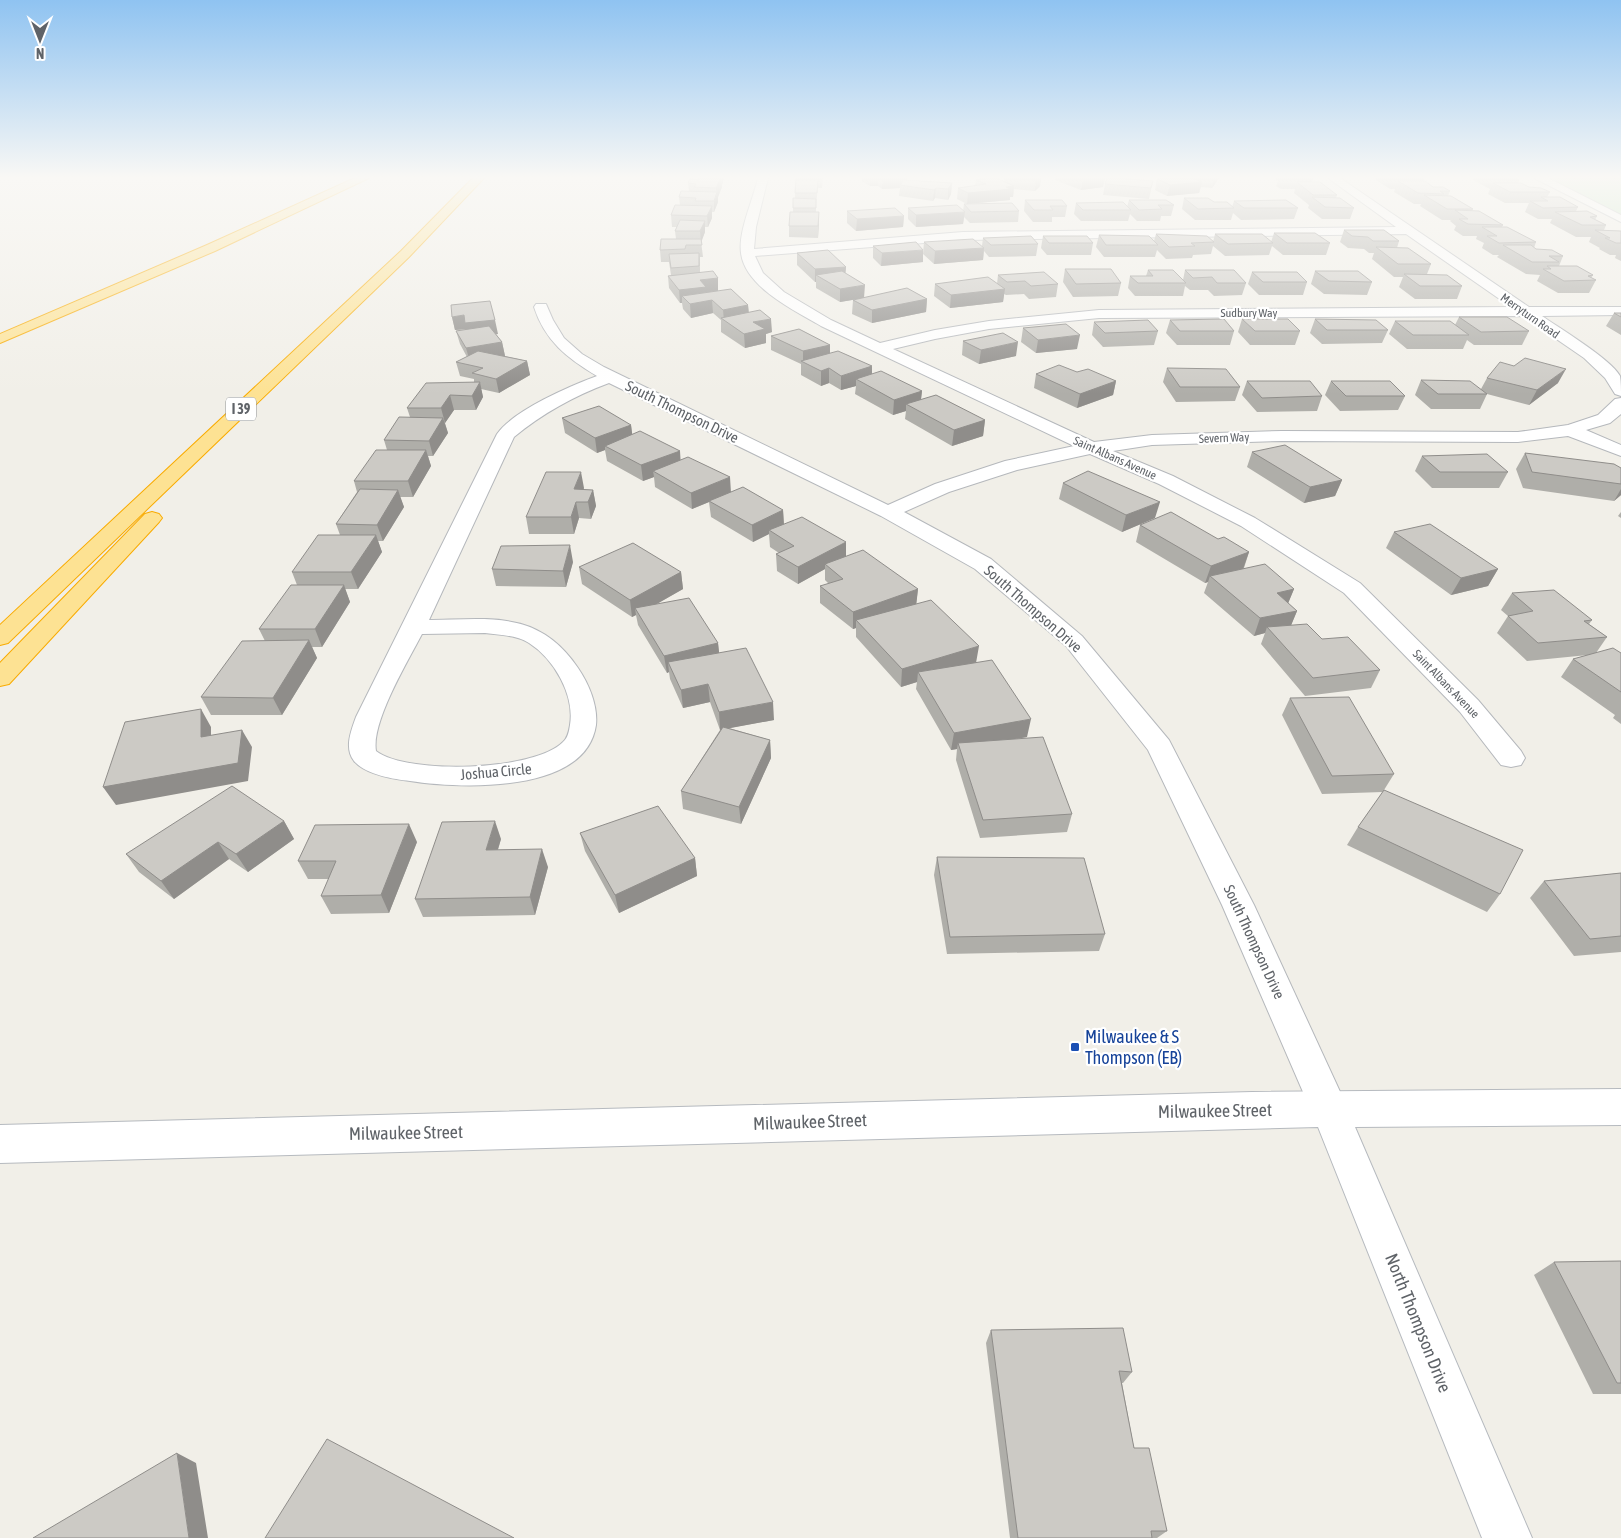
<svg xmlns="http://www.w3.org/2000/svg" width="1621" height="1538" font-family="'Asap Condensed',sans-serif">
	<rect width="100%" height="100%" fill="#f1efe8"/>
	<path fill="#c5e8c5" d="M1544,178H1621V215Z"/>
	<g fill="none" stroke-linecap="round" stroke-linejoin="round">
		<g stroke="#b5b8bc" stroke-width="2">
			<path id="street" d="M758,178H768L756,227L754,249L963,232L1396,227L1328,178H1340L1529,307H1621V315L1542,316C1559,328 1611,359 1620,376C1621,382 1621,390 1621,396L1615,394L1605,378L1584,358L1523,316L1099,318L989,329L935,339L893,349L1094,442L1152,435L1282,431L1518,432L1568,425L1598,415L1615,399L1621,398V414L1610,423L1586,430L1621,445V456L1568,436L1518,442L1282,441L1152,445L1113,451L1173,476L1255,518L1360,583L1478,700L1521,751L1525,758L1521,765L1511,767L1501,765L1460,712L1344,593L1241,526L1159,484L1090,454L1017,470L949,492L904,512L991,559L1082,636L1169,740L1254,905L1342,1096L1348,1109L1342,1122L1329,1127L1316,1122L1222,905L1148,750L1066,646L975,569L881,516L609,383C574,396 543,413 514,437L429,620C491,619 539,610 578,668C589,684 598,706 596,725C586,794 461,789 410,781C393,779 366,775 354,761C344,748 351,731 356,717L497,434C514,410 570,386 597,376C567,358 545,341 534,307L536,304H546L553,320L564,338L582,354L604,367L888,505L935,484L1005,461L1074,446L821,326C795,311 745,287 741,253C738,232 753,200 758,178ZM1406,234L1511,307L1099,310L989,321L935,330L880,343L831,320L784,292L763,273L755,256L963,240ZM485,633C500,635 516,635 529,643C554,659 575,695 570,725C569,731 568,738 563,742C535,771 407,775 376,751C371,722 408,661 422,634Z
				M1534,178H1548L1621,215V222Z"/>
		</g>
		<g stroke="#b6babf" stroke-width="2">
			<path id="secondary" d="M1621,1089V1125L1355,1127L1532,1538H1482L1318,1127L0,1163V1125L1252,1092Z"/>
		</g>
		<g stroke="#f9ab00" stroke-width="2">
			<path id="highway" d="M355,178H369L215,251L0,343V334L207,245Z
				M473,178H484L409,257L8,643L0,645V625L401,251Z
				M152,512L159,514L162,518L159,522L9,684L0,686V663L145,514Z"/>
		</g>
		<use href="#street" fill="#fff" fill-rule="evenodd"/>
		<use href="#secondary" fill="#fff" fill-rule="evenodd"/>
		<use href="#highway" fill="#fde293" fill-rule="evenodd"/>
	</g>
	<path fill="#afaea9" d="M699,178H724L722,185V187L718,197V202L714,212H712V218L708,227H705V232L701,241L703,257H700V272L718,278V291L748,305L749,313L772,332L766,334V343L745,348L721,332V320L713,313L691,318L683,309L682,303H680L669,288L668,276L671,275L669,262H661L660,250L676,239L675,231L677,227H672L671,215L680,205L679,197L689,191L688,183L699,180Z
		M795,178H823L822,188H818L816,204V212H819L818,238L789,237V226L793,212V198L795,199Z
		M862,178H907V180L952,183L951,194L948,200L935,198L933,201L899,196L900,188L882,189L878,186H870L862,181Z
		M1004,178H1041L1040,186L1035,191L1014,189L1013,197H1010V200L967,204L957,199L958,188L975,186L976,180L1004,182Z
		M1056,178H1105L1103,187L1081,190L1055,180Z
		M1169,178H1219L1212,188L1201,187L1199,193L1167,196L1155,190L1157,179Z
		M1276,178H1312L1313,179L1312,182L1337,195L1336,198L1354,208L1350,219H1322L1308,208L1309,205L1294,193L1295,189H1281L1276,186L1278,181L1276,180Z
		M1376,178H1424L1423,181L1433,187L1450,191L1448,196L1473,209L1472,211L1503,225L1502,227L1536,242L1534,248L1536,249L1563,256L1559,266L1593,275L1591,278L1596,280L1589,293H1558L1537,281L1540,275L1526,274L1497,257L1499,255H1493L1482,248L1484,243L1476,239L1477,236H1463L1454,230L1456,226L1450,221L1451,220H1442L1420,206L1421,204H1414L1394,192L1395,189H1390L1376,180Z
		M1474,178H1516L1519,180L1518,183L1529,187L1550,192L1547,197L1578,207L1576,211L1597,216L1595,220L1606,225L1604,230L1621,231V261L1615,258L1616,255H1610L1599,249L1600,248L1589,242L1591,237H1576L1550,223L1552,219H1538L1525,212L1529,203H1505L1488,194L1490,189L1473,180Z
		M1153,181L1149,199L1103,195L1105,184Z
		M1184,198L1214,202L1232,207L1234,201L1298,208L1294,219L1241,220L1233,213L1231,220H1195L1182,209Z
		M1025,200L1067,206L1065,217H1052V222H1033L1024,211Z
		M1129,200L1174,205L1171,216H1161L1160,221H1137L1130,214L1128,221H1081L1074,214L1076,203L1127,207Z
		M964,204L1019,211L1018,222L970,223L964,217L963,224L916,227L908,219V208L963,211Z
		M847,211L904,216L903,227L856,231L847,223Z
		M1344,230L1399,241L1397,248L1431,264L1427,274L1462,286L1457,299H1415L1399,287L1403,277H1394L1372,259L1374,253H1369L1364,249L1348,248L1340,242Z
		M1274,233L1330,243L1326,255H1283L1272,246L1269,255L1225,256L1213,246L1211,254L1193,255L1192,258L1166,259L1157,250L1155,257H1104L1096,247L1099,235L1154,241L1156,234L1213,242L1215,234L1271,242Z
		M1043,236L1093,243L1091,255H1047L1041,248Z
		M983,238L1038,244L1036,256L989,257L984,251L983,260L934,264L923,254L924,242L982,246Z
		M873,246L923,262L881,266L873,258Z
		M797,253L846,267L845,273L864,298L840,302L816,288V282H815L797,265Z
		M1065,269L1121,283L1118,296L1073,297L1063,282Z
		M1148,270L1183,280L1185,270L1246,283L1242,295L1214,296L1208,290H1190L1185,286L1183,296H1135L1128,288L1130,276H1146Z
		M1315,271L1372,282L1367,295L1324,294L1311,284Z
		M1252,272L1307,282L1303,295H1259L1248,284Z
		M998,275L1058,284L1056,297L1029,299L1024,294L1006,295L1004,294L1003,302L950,308L934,296L935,284H997Z
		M927,299L926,312L872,323L852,314L853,300Z
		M1614,313H1621V335L1606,326Z
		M452,317L498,334H496L502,342L505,356L527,361L530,375L499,393L481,389L483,397L476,410H454L445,423L448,433L433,456H428L431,466L413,497H400L404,507L383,541H378L382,552L358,589H345L350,602L322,647H312L317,658L282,715H211L201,697L265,641L259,629L297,585L292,572L340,535L336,524L357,492L354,481L387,450L384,440L410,417L407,408L474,382V379L460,376L456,362L467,357L460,344L456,331L467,329L455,330Z
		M1459,317L1529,331L1522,345H1474L1467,340L1463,349H1407L1389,334L1395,321L1455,325Z
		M1242,319L1300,331L1295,345H1250L1238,332Z
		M1315,319L1388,330L1382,343L1322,344L1310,333Z
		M1170,320L1234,331L1230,345H1177L1166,333Z
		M1094,322L1158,331L1154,345L1103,347L1092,335Z
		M1023,328L1077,349L1036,353L1021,342Z
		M771,336L830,345V353L872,366V374L922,391L921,400L985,420L983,436L952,446L905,419L906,411L893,415L855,394L856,386L841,390L829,383L821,386L801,375V364L771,350Z
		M963,341L1016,356L979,364L962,355Z
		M1167,368L1240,387L1235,401L1176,402L1163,382Z
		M1077,372L1116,381L1113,395L1077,408L1034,388L1036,374Z
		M1487,378L1558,383L1529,405L1487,394L1480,409H1431L1415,395L1421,380L1481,389Z
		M1247,381L1322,396L1317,411L1257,412L1242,395Z
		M1331,381L1405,396L1398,410L1340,411L1325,395Z
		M562,418L631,425L632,434L680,451V460L731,492L783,510L784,524L846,556L918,589L916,604L976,662L1027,737L1015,739L1072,814L1067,832L980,838L956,760L957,749L951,750L916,689L917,682L901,687L856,637V628L853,629L820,603V586L829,584L825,580V569L798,584L777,571L776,554L779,553L770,547L769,534L753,542L711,517L709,502L692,509L655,487L654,477L643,481L607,461L605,450L597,453L565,433Z
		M1252,452L1342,480L1335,496L1304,503L1247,467Z
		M1525,453L1621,468V495L1614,501L1523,488L1516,469Z
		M1422,456L1508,472L1499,488H1432L1415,471Z
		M1063,483L1155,518L1122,532L1059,499Z
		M584,488V490H593L596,506L591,519L579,518L574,534H529L526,517Z
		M1621,512V518L1618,516Z
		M1140,525L1218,539L1249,552L1244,568L1294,589L1288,603L1297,611L1291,625L1322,639L1380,670L1371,688L1305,696L1261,644L1265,633L1254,636L1204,593L1208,582L1205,583L1136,542Z
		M1394,532L1498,569L1488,586L1451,595L1386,548Z
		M573,562L566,587L496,586L492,569Z
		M579,567L681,572L683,589L655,605L718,643L719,653L774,720L729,728L770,740L771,758L741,824L683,809L681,791L720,730L710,702L683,708L670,679L669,672L667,673L638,625L636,615L632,617L582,584Z
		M1512,593L1592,620L1589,624L1607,637L1596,653H1621V724L1613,718L1615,715L1561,677L1573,659L1588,655L1527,661L1497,633L1508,616L1501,610Z
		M1290,698L1394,774L1384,790L1500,894L1487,912L1347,845L1358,827L1383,792L1322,794L1282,715Z
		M284,821L294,839L248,872L229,859L174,899L139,872L126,854Z
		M580,833L695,858L697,876L619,913L585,851Z
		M501,839L498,850L548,867L535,915L423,917L415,899Z
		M417,842L389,913L331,914L321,896L329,879H308L298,861Z
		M937,857L1105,934L1099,951L947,954L934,875Z
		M1621,873V952L1574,956L1530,898L1544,881Z
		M1621,1261V1394H1593L1534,1275L1554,1262Z
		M991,1330L1132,1372L1123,1383H1122L1134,1448L1167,1531L1157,1538H1010L986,1343Z"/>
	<path fill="#8f8d8a" d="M721,178H724L722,185V187L718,197V202L714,212V201L717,194L716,188Z
		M871,178H878V186H870Z
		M907,178V186L900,185V188L882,189L883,179Z
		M1038,178H1041L1040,186L1035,191L1036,180Z
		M1090,178H1105L1103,187L1081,190L1083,179Z
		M1214,178H1219L1212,188Z
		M1202,182L1199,193L1167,196L1170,185Z
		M952,183L951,194L948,200V189Z
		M1014,186L1013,197H1010V200L967,204L968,193Z
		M936,188L935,198L933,201L934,190Z
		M712,206V218L708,227L707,216Z
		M819,212V223L818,238V226Z
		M965,212L963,224L916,227V215Z
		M904,216L903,227L856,231L857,219Z
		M705,221V232L701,243L700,231Z
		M984,248L983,260L934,264L935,251Z
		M923,250V262L881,266L882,253Z
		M846,267L845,279L816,275V282H815V269Z
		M718,278V291L682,296V303H680L679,290L700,280Z
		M865,285L864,298L840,302V289Z
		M1005,289L1003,302L950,308L951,295Z
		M927,299L926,312L872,323V310Z
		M712,300L713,313L691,318L690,304Z
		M748,305L749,318L724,321L723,310Z
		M464,315L495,320L498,334L469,337L467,329L455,330L452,317Z
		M771,319L772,332L766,334V343L745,348L744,334L753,322Z
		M1080,335L1077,349L1036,353L1038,340Z
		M502,342L505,356L470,362L466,348Z
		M1018,342L1016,356L979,364L981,350Z
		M830,345V359L803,362V351Z
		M527,361L530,375L499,393L496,379Z
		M872,366V381L856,379V386L841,390V376Z
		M829,368V383L821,386V371Z
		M1566,369L1558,383L1529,405L1537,390Z
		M1116,381L1113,395L1077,408L1080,394Z
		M480,382L483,397L476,410L472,396Z
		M922,391L920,406L906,404V411L893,415L894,400Z
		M450,395L454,410L445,423L441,408Z
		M443,418L448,433L433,456L429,441Z
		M985,420L983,436L952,446L954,430Z
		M631,425L633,440L605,446V450L597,453L595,438Z
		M426,450L431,466L413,497L408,481Z
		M680,451L681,467L653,471L654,477L643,481L641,465Z
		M581,472L584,488L578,502L574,489Z
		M730,477L731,493L709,501V502L692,509L691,493Z
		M1342,480L1335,496L1304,503L1310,487Z
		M1621,489V495L1614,501Z
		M398,490L404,507L383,541L377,525Z
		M593,490L596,506L591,519L588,502Z
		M576,502L579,518L574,534L571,517Z
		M1160,502L1155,518L1122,532L1126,515Z
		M783,510L784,527L769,530V534L753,542L752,525Z
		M376,535L382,552L358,589L351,572Z
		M846,542V558L825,564V569L798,584V567Z
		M570,545L573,562L566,587L563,571Z
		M1249,552L1243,569L1210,576L1208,582L1205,583L1211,566Z
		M1498,569L1488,586L1451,595L1461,578Z
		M681,572L683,589L639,614L635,608L636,615L632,617L630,600Z
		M344,585L350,602L322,647L315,629Z
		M918,589L916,607L856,620V628L853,629V612Z
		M1294,589L1287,606L1277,593Z
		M1297,611L1290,628L1267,627L1265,633L1254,636L1260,618Z
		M309,640L317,658L282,715L273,698Z
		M718,643L720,661L668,662L669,672L667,673L664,656Z
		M979,646L976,663L918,672L917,682L901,687L902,669Z
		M708,684L710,702L683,708L681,690Z
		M773,702L774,720L720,730L719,712Z
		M201,709L211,727V755L201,737Z
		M1031,719L1027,737L960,749L958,743L957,749L951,750L954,733Z
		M242,730L252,747L248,781L116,805L103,787Z
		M770,740L771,758L741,824L739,807Z
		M284,821L294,839L248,872L236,854Z
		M495,821L501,839L492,868L486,850Z
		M409,824L417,842L389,913L381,895Z
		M218,842L229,859L174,899L161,881Z
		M542,849L548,867L535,915L530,897Z
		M695,858L697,876L619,913L615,895Z
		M177,1453L196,1463L208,1538H189Z"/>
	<path fill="#cccac5" stroke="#8f8d8a" d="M699,178H721L716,188L694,187L696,184L688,183L690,179L699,180Z
		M992,178H996L1014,186L1006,187L1011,189L968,193L958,188L986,184L976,180Z
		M1013,178H1038L1036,180Z
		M1107,178H1117L1153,181L1151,188L1105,184Z
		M1169,178H1193L1202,182L1170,185L1157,179Z
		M1283,178H1312L1313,179H1284Z
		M1495,178H1516L1519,180H1498Z
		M796,180H818L817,193H795Z
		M904,180L952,183L948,189L936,188L934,190L900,185Z
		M1398,181H1425L1433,187H1443L1450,191H1440L1444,194L1418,193Z
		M1297,182H1320L1337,195H1313Z
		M1493,183H1521L1529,187L1541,188L1550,192H1510Z
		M681,191L717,192L714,201H695L696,198L679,197Z
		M1424,195L1451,196L1473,209H1447Z
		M1312,197L1340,198L1354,208L1325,207Z
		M1541,197H1560L1578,207L1543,208L1530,201H1548Z
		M793,198L816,199V208H793Z
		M1184,198H1208L1214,202H1227L1234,208L1198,209Z
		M1025,200H1062L1067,206H1050L1053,210H1034Z
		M1129,200H1166L1174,205H1158L1162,209L1139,210Z
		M1286,200L1298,208H1244L1234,201Z
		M1123,202L1131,210H1083L1076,203Z
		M1012,203L1019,211L971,212L964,204Z
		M675,205L712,206L707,216L671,215Z
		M957,205L965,212L916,215L908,208Z
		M895,208L904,216L857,219L847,211Z
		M1455,210L1479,211L1503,225L1468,224L1459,219H1468Z
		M1587,211L1597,216L1590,217L1606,225H1582L1555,212Z
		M790,212H819L818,226H789Z
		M680,220L705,221L700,231H675Z
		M1482,227H1507L1536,242L1499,243L1487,236H1497Z
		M1344,230H1384L1399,241H1373L1368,237L1352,236Z
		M1595,230L1621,231V243H1616L1605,238H1610Z
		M1274,233H1315L1330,243H1287Z
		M1156,234L1207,236L1214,242L1191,243L1195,246L1169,247Z
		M1215,234H1262L1273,243L1228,244Z
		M1099,235L1149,236L1158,245H1106Z
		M1031,236L1038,244L991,245L983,238Z
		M1043,236H1087L1093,243H1049Z
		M661,239H701L702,245H686L685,249L660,250Z
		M973,239L984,248L935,251L924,242Z
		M916,242L923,250L882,253L873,246Z
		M1503,245H1531L1536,249L1552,250L1563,256H1549L1559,262H1532Z
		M1376,247L1408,248L1431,264H1398Z
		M828,250L846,267L815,269L797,253Z
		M699,253V266L671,268L669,254Z
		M1547,266H1577L1593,275L1588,276L1596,280L1564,281L1543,269H1551Z
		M1065,269H1111L1121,283L1076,284Z
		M1148,270H1173L1186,283H1138L1130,276H1153Z
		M1185,270H1234L1246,283H1217L1212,277L1193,278Z
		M713,271L718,278L700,280L706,287L679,290L668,276Z
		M842,271L865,285L840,289L816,275Z
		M1315,271H1358L1372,282L1329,281Z
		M1044,272L1058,284L1031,286L1025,281L1007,282L998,275Z
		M1252,272H1297L1307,282H1263Z
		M1404,274L1447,275L1462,286H1420Z
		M988,277L1005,289L951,295L935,284Z
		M907,288L927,299L872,310L853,300Z
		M731,289L748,305L723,310L712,300L690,304L682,296Z
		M490,301L495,320L465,323L464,315L452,317L451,305Z
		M760,310L771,319L753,322L765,329L744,334L721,318Z
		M1614,313H1621V317Z
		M1459,317H1507L1529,331L1481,332Z
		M1224,319L1234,331H1180L1170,320Z
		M1242,319H1288L1300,331H1255Z
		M1315,319L1376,320L1388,330H1327Z
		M1148,320L1158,331L1105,333L1094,322Z
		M1395,321H1450L1469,335H1413Z
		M1066,324L1080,335L1038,340L1023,328Z
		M489,326L502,342L466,348L456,331Z
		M799,329L830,345L803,351L771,336Z
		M1003,333L1018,342L981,350L963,341Z
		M478,351L527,361L496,379L472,373L483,368L456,362Z
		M838,351L872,366L841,376L829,368L821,371L801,361Z
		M1525,358L1566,369L1537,390L1487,378L1500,362L1514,366Z
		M1059,365L1077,372L1088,369L1116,381L1080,394L1036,374Z
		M1167,368L1226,369L1240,387H1180Z
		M881,371L922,391L894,400L856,379Z
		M1421,380L1470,381L1487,394H1438Z
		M1247,381H1310L1322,396L1262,398Z
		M1331,381H1390L1405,396H1346Z
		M480,382L472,396L450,395L441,408H407L426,383Z
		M936,395L985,420L954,430L906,404Z
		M599,406L631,425L595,438L562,418Z
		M399,417L443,418L429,441L384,440Z
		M640,431L680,451L641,465L605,446Z
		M1285,445L1342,480L1310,487L1252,452Z
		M376,450H426L408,481H354Z
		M1525,453L1614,464L1621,468V484L1532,472Z
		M1487,454L1508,472H1440L1422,456Z
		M688,457L730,477L691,493L653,471Z
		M1088,471L1160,502L1126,515L1063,483Z
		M546,472H581L574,489L593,490L588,502H576L571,517H526Z
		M743,487L783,510L752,525L709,501Z
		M360,489L398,490L377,525L336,524Z
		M1171,512L1218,539L1224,537L1249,552L1211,566L1140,525Z
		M802,517L846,542L798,567L776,554L794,546L769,530Z
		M1430,524L1498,569L1461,578L1394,532Z
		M318,535H376L351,572H292Z
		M633,543L681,572L630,600L579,567Z
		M570,545L563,571L492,569L501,546Z
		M863,550L918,589L853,612L820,586L843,579L825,564Z
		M1265,564L1294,589L1277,593L1297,611L1260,618L1210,576Z
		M291,585H344L315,629H259Z
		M1554,590L1592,620L1584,621L1607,637L1538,643L1508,616L1533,611L1512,593Z
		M689,598L718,643L664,656L635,608Z
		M931,600L979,646L902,669L856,620Z
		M1307,624L1322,639L1348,637L1380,670L1313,678L1267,627Z
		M309,640L273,698L201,697L242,641Z
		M746,648L773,702L719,712L708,684L681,690L668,662Z
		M1613,648L1621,653V692L1573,659Z
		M992,660L1031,719L954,733L918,672Z
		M1349,697L1394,774L1332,776L1290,698Z
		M201,709V737L242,730L238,763L103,787L125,722Z
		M723,727L770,740L739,807L681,791Z
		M1043,737L1072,814L983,820L958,743Z
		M232,786L284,821L236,854L218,842L161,881L126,854Z
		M1384,790L1523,850L1500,894L1358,827Z
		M658,806L695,858L615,895L580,833Z
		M495,821L486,850L542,849L530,897L415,899L442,822Z
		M409,824L381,895L321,896L336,861H298L315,825Z
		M937,857L1084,858L1105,934L950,937Z
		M1621,873V936L1590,939L1544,881Z
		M1621,1261V1383H1617L1554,1262Z
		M1123,1328L1132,1372L1119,1371L1134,1448H1149L1167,1531H1151L1152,1538H1018L991,1330Z
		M327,1439L514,1538H265Z
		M177,1453L189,1538H33Z"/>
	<linearGradient id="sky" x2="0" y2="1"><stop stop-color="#8fc3f1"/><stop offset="0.45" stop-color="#f9f8f5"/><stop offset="1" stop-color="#f9f8f5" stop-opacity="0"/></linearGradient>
	<rect width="1621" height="394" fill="url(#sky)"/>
	<rect fill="#1a4fb4" stroke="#fff" stroke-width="2" x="1070" y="1042" width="10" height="10" rx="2.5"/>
	<g text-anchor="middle" stroke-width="4.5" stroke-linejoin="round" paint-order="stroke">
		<g font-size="12" fill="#5f6368" stroke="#fff">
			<text x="1249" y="317">Sudbury Way</text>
			<text transform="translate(1530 316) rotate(35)" y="4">Merryturn Road</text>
			<text transform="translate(1224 438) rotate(-2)" y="4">Severn Way</text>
			<text transform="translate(1115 458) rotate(24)" y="4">Saint Albans Avenue</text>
			<text transform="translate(1446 684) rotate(46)" y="4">Saint Albans Avenue</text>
		</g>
		<rect fill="#fff" stroke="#8f9295" stroke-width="1" x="226" y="397.5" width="30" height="23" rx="4"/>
		<g font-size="14" font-weight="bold" fill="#5f6368">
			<text x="241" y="414">I 39</text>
		</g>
		<g font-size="15" fill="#5f6368" stroke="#fff">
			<text transform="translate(682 412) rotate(26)" y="5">South Thompson Drive</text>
			<text transform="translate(1033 609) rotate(41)" y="5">South Thompson Drive</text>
			<text transform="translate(496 772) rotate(-5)" y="5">Joshua Circle</text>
			<text transform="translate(1254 942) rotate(65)" y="5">South Thompson Drive</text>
		</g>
		<g font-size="18" fill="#164399" stroke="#fff" text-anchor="start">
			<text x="1085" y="1043">Milwaukee &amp; S<tspan x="1085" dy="21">Thompson (EB)</tspan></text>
		</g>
		<g font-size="18" fill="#5f6368" stroke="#fff">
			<text transform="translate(1215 1111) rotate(-1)" y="6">Milwaukee Street</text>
			<text transform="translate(810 1122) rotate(-2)" y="6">Milwaukee Street</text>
			<text transform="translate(406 1133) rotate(-1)" y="6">Milwaukee Street</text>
			<text transform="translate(1418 1323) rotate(68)" y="6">North Thompson Drive</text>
		</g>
	</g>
	<g transform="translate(40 40) rotate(180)" stroke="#ffffff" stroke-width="4" paint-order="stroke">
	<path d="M0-4L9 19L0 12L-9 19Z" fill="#5f6368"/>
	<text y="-8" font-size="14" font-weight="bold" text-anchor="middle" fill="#5f6368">N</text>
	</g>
</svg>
